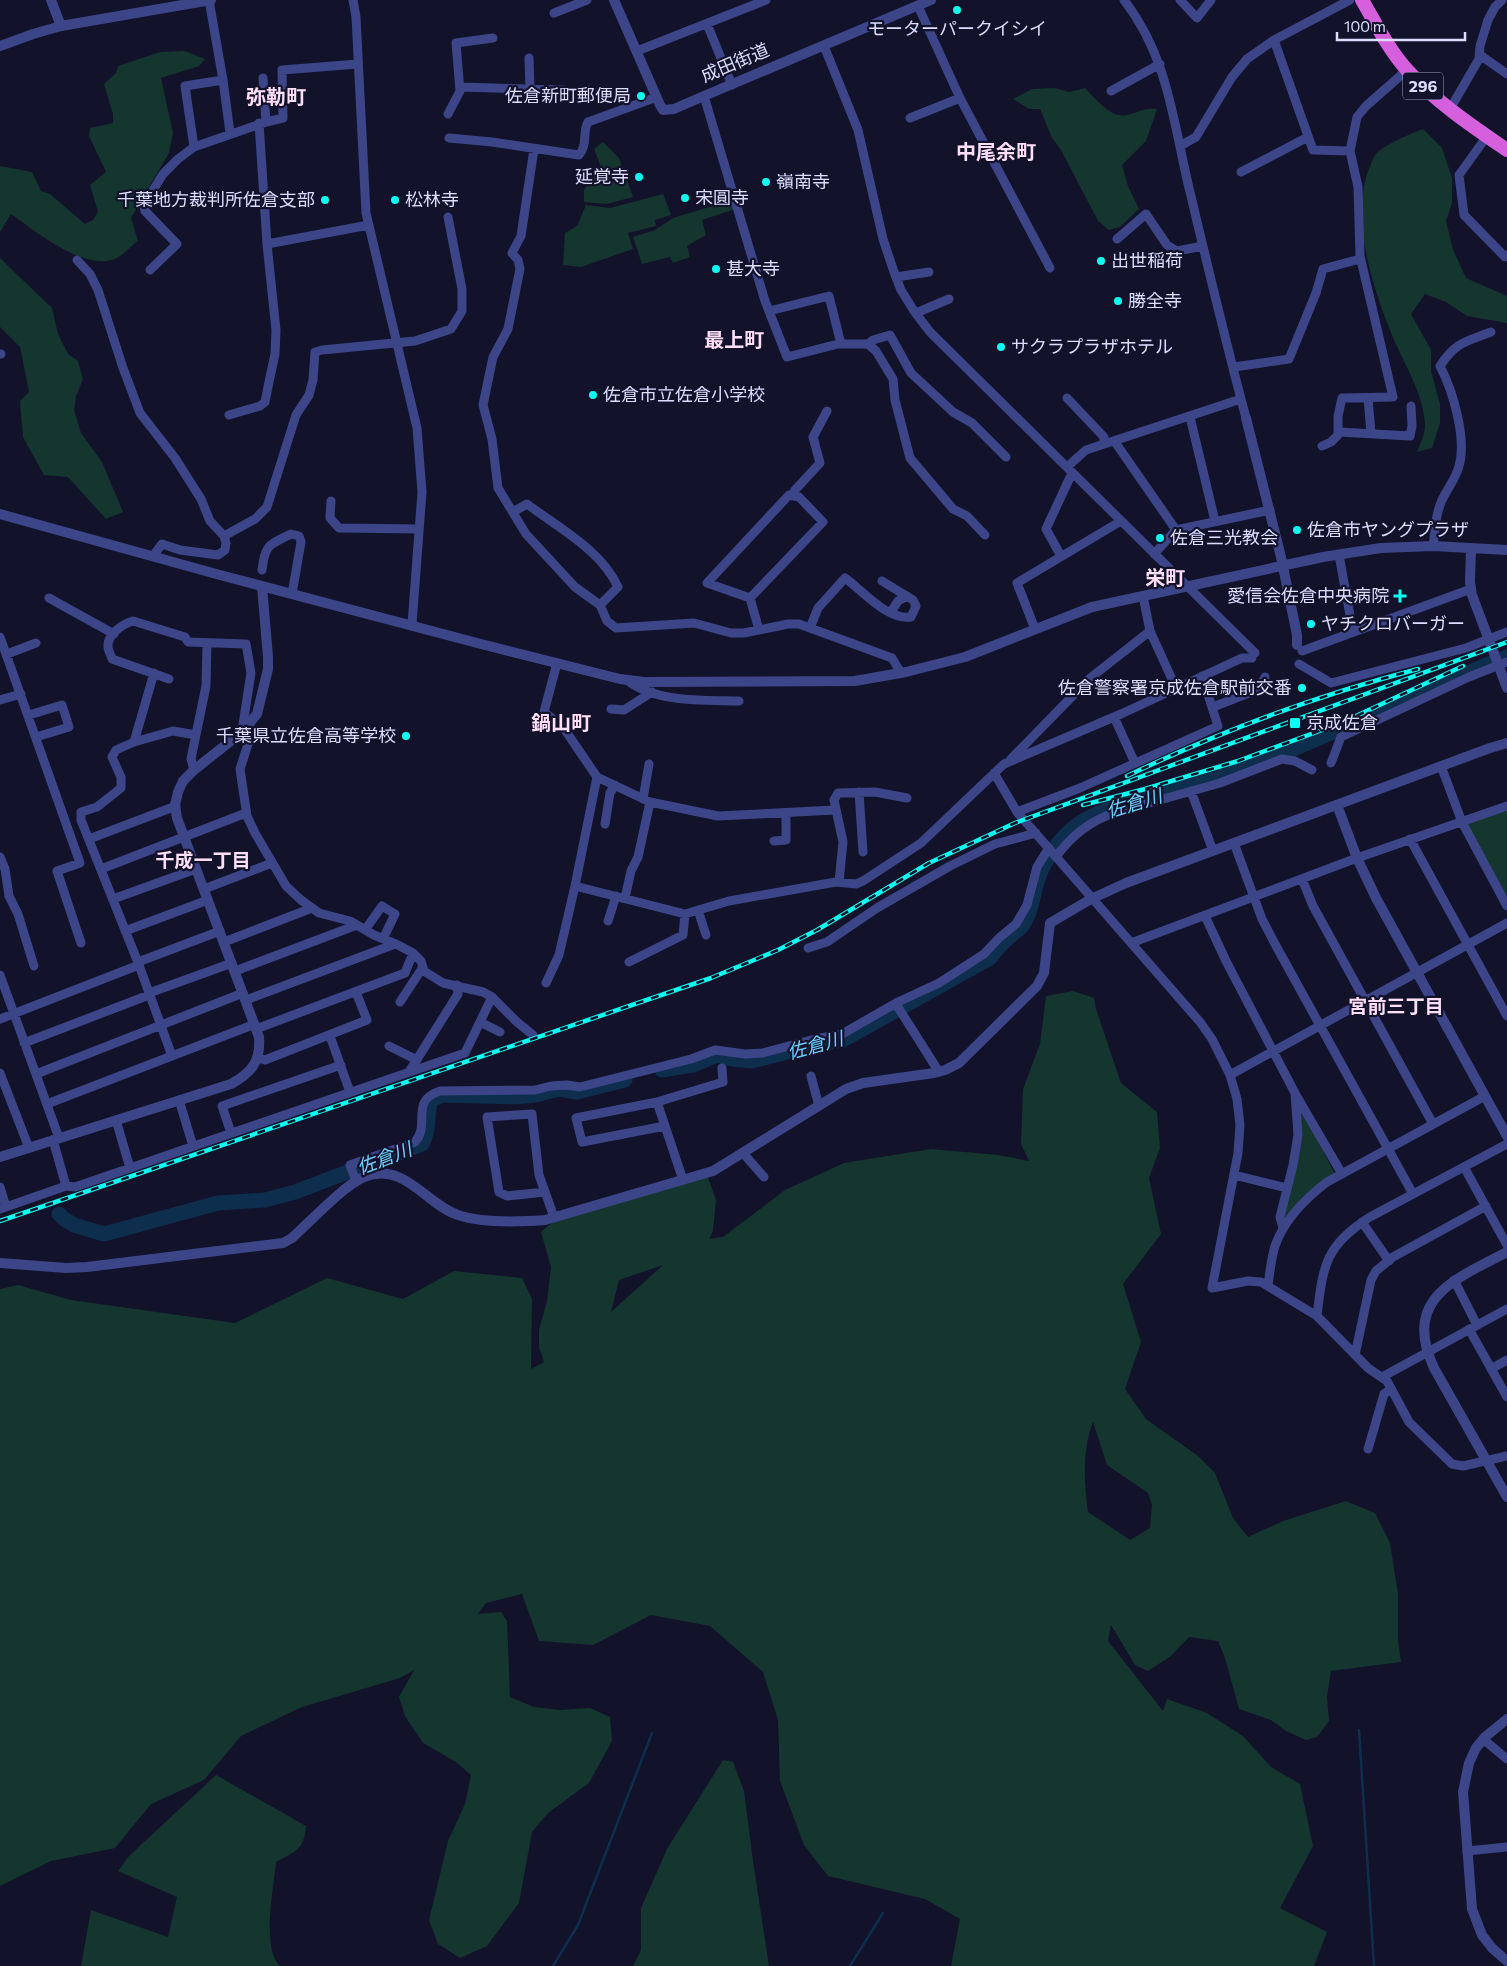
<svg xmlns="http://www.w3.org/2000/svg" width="1507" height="1966" font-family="Commissioner,'Noto Sans JP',sans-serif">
	<rect width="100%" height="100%" fill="#12122b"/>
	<path fill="#15352f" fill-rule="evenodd" d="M185,51L205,59L199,66L161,78L173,133L169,153L131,218L138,241C131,246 124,254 117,258C86,273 35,231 11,214L0,232V166L32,172L41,191L50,194L85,224L93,220L98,212L90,185L106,172L89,136L90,128L113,123V114L104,84L116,73L118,66L160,52Z
		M1055,88L1069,92L1085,88C1095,98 1111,119 1127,115C1141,112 1142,108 1157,109L1146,141L1122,165L1128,186L1139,209L1120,227L1109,230L1098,221L1061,150L1052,138L1040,109H1029L1013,99L1032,89Z
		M1423,129L1442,148L1452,178V203L1446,221L1453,250L1466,278L1507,296V323L1467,316L1446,302L1425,294L1411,314L1431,350V371L1440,404V423L1432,448L1417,452C1420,444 1425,434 1425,426C1424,392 1402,362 1390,330C1371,284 1349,211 1371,164C1372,161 1374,156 1376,154C1382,146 1412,133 1423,129Z
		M603,142L619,158L633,197L607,204L584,202V190L601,167L594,149Z
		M663,194L671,215L655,220L656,226L628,233L633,249L581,267L563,265L565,233L577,226L586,205L610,208Z
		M732,200L735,209L702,220L706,235L687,246L690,257L673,263L670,257L642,264L633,237L655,230L673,218Z
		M0,258L52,308L58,334L68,354L78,361L83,379L76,396L74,410L81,433L102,462L123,512L106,519L68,477L44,475L23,437L20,401L29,392L20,347L0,327Z
		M1507,808V899L1468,827L1470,820Z
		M1073,991L1094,998L1096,1009L1121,1083L1157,1112L1160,1148L1149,1178L1161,1234L1123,1284L1141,1342L1125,1389L1146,1419L1198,1456L1215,1473L1233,1518L1248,1537L1283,1521L1346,1501L1375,1513L1390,1543L1398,1594V1640L1401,1662L1331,1671L1327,1697L1329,1721L1317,1737L1306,1740L1286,1731L1271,1720L1239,1709L1225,1658L1218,1641L1189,1637L1171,1656L1148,1671L1135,1665L1111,1625L1108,1641L1163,1711L1167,1699L1207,1713L1243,1736L1271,1767L1300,1784L1313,1846L1280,1908L1327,1932L1314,1966H951L960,1919L925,1899L828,1876L804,1845L780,1781L778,1720L763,1672L710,1626L651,1615L593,1645L539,1641L522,1594L486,1603L478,1614L501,1612L507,1621L510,1697L534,1707L560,1710L590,1708L610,1717L612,1741L589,1783L548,1813L532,1832L519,1903L487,1946L460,1958L438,1944L429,1920L448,1841L465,1804L471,1775L456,1762L423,1743L405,1716L399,1697L414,1670L400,1678L302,1707L241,1736L204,1780L151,1804L115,1848L51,1861L0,1886V1289L18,1285L71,1300L235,1323L327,1278L403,1299L454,1271L522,1278L532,1299L531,1369L544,1362L539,1347V1330L547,1301L551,1267L541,1232L563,1213L706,1172L716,1200L713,1231L709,1239L723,1237L785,1190L844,1163L931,1149L998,1155L1029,1161L1021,1144L1023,1089L1040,1044L1046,996ZM663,1265L611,1312L619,1280ZM1093,1422L1107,1465L1148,1493L1152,1505L1150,1528L1130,1540L1088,1512C1084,1481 1082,1451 1093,1422Z
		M1302,1110L1335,1174L1303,1196L1286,1217L1283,1216L1300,1114Z
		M723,1760L733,1762L744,1791L753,1861L769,1966H633L641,1950V1908L667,1849Z
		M216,1775L306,1826C304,1850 296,1851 276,1862C274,1886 261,1949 280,1966H81L91,1910L168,1937L177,1897L118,1871L129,1856Z"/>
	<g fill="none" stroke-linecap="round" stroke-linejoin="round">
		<path stroke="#0e2e4e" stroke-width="2.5" d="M1359,1730L1374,1966
			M553,1966L578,1925L652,1733
			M850,1966L883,1913"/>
		<path stroke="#0e2e4e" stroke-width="15" d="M662,1070L693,1065L717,1055L732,1059L752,1061L818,1044L843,1040L990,958C995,951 1001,944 1008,938C1013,933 1021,929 1024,923C1033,908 1033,892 1039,876C1046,857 1061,837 1077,825C1118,797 1178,792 1224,776C1321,742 1411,693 1507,657
			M59,1214L64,1219L74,1225L104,1234L218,1203L265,1200L295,1192L422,1144C430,1130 426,1114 431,1100L442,1095L515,1097L536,1095L559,1089L577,1092L625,1080"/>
		<path stroke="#3d4589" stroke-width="9" d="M209,0L223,80L230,133
			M353,0L356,17L366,213L417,428L422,492L412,624
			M1124,0C1169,58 1173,123 1190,192C1208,268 1226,343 1246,418
			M1180,0L1197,18L1211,0
			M918,6L960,98L1050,268
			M554,13L587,0
			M707,24L732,85
			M1274,40L1313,150L1350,151
			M824,46L858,130L883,239L894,272L901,290L914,311L930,332L1255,653
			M637,51L766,0
			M1480,55L1507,74
			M529,58L530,90
			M460,87L564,90
			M1111,91L1160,64
			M704,96L765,301L787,357L838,344H868L876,351L893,379L895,400L910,458L953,509L967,516L985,535
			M1450,109L1479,59L1480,46L1488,20L1495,7L1502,0
			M448,114L460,91L456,43L493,38
			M910,118L960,98
			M266,122L283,118L282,70L358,64
			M259,123L267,244
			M1487,136L1459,175L1464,215L1505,257L1507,255
			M449,138L492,142L579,155C588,145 582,133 588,122L657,97
			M1180,146L1196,137L1232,77L1247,59L1274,40L1350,0
			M194,147L185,86L223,80
			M534,149L521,236L512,253L518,260L520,269L508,329L493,357L483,405L492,439L498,488L526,534L575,587L600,605
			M1241,172L1308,137
			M1117,239L1146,214L1167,245L1177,251L1203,246
			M77,260L90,274L98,290L123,368L140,413L175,458L201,499L210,521L224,536L226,543L225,550L218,555L180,550L162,544L153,556
			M150,270L177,244L145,211L144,205L163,174L178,159L194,147L266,122L263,78
			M896,277L929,272
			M769,311L829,296L841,344
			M916,313L949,299
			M868,344L873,340L890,335L911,373L953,412L972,423L1006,457
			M0,354H1
			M1234,367L1289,359L1316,293L1323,269L1360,259
			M1067,398L1104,437V444
			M1368,398L1371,433
			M229,415L260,406L265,402L269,382L275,354L276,330L267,244L369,225
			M1190,417L1215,521
			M1339,432L1410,436L1412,426L1411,406
			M1115,442L1176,530L1270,510
			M1322,446L1331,442L1338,435V416L1342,398L1393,397L1360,256L1358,187L1350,151L1357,117L1366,106L1407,70
			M1067,467L1086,450L1241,399
			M793,495L795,490L820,463L813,437L827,411
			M331,501L330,518L339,528L419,529
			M513,512L527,504C559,528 601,550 618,587L600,605L607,621L616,628L694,623L731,633H744L788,624H799L892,658L901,673
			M224,536L255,519L267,507L296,415L309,395L313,380L315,352L322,350L415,341L451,329L462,311V289L448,217
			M1433,546C1435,533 1435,520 1439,508C1443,493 1455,482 1459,466C1467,439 1453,391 1440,366C1456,342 1465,342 1491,332
			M1154,554L1176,530
			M1339,555L1353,632
			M1061,556L1046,529L1072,473
			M262,570C265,544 269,545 291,534L299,536L301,542L292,594
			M1143,596L1150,631L1176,688
			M49,598L114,634
			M750,598L823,522L799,497L789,495L707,583L750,598L759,630
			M891,612L898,601L907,596
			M810,628L818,608L845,578C862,590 888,621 911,617L916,606L913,600L882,581
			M1035,629L1017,583L1121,521
			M0,637L80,863L57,871L81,943
			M1302,651L1471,589
			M7,654L36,643
			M557,663L544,712L563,727L597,777L650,802L718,816L835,810
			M1299,664L1331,683L1466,648L1507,632
			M169,679L112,659C111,655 108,650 108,647C107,634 123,624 133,621L185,637L188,642L246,644L251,673L242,731
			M627,680C655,703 705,700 739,701
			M0,700L21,694
			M1213,707L1259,689L1265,677
			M611,709L624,710L652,692
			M29,715L62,705L69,727L36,737
			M1114,717L1135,763
			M247,726L250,727L249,741L240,769L247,816L255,833L286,886L301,900L319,913L350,921L374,935L398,945L413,953L421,961L424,971L443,983L483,992L492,997L517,1022L533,1035
			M134,742L154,673
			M1011,759L1089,679L1150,631
			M1331,763L1341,737L1469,677L1507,662
			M1441,766L1462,822L1507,906
			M194,770L191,759L206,686L207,643
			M994,773L1017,812L1200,1022L1212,1039L1230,1075L1237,1099L1240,1125L1238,1153L1212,1288L1248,1281L1261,1282L1317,1316L1368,1368L1387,1381L1409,1422L1452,1464L1463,1466L1507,1456
			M1191,791L1213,851
			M859,792L863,852
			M643,799L649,764
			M1017,812L1080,788L1218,726L1202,676
			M605,824L610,793L615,785
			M89,839L176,806
			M1410,839L1507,1016
			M774,841L786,840V813
			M1234,843L1262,919L1275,944L1413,1194
			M0,857L5,869L9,896L18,914L34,966
			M1056,857C1071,836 1090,821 1114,813L1220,783L1282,759L1295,761L1312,770
			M101,869L246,813
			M1302,879L1313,906L1433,1124
			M839,882L843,842L834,800L838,793L875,792L907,798
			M575,886L685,914L729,901L836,882L856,884L863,881L921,843L1004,764L1121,714L1242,658H1252
			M204,889L272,863
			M625,898L631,871L638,857L650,802
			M113,899L196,869
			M698,910L706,935
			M1205,916L1226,961L1295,1093L1298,1135L1293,1165L1280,1217L1283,1228
			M608,921L616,896
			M365,930L382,906L395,914L383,939
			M125,931L208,900
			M224,942L312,908
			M1131,943L1357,858L1507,806
			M808,948L827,942L877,908L950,866L995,844L1036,833
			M138,962L220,931
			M629,962L683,935L685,914
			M235,971L357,925
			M0,975L59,1138
			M546,983L559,955L575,886L597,777
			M149,993L232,963
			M246,1000L395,944
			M400,1002L423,967
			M896,1004L939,1072
			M0,1019L139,965
			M480,1022L500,1032
			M256,1029L405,973L413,953
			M330,1036L350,1092
			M24,1043L149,995
			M389,1046L417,1060
			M172,1056L139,965L81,820V812L97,807L121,788V777L112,757L116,750L134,742L173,731L196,735
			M258,1058L265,1060L367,1020L356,992
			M409,1072L458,994L457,985
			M0,1073L29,1148
			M36,1074L243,993
			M1230,1075L1507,923
			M811,1076L819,1106
			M1296,1095L1342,1174
			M179,1100L193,1146
			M657,1102L576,1118L582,1142L665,1126
			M47,1104L255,1024
			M116,1120L130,1168
			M231,1133L222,1106L341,1065
			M743,1153L764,1177
			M1464,1167L1507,1245
			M1234,1175L1287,1188
			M683,1180L657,1102L723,1082L722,1068
			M356,1181L350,1165L415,1142C431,1124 409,1101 440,1091L535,1090L551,1086L567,1085L580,1087L691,1059L715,1050L745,1054L763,1053L815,1039L842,1034L898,1002L939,983L984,954L999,938L1016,924L1027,905L1037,867L1049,848
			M66,1186L75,1187L465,1053L492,997
			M0,1187L6,1207
			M545,1192L507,1196L499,1192L487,1117L532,1114L539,1175L554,1217
			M0,1209L66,1186L53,1140
			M1362,1222L1389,1261
			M1454,1280L1477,1325
			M1268,1285C1270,1272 1271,1259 1275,1246C1284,1220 1306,1198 1327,1182L1485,1096
			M1317,1316C1323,1265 1325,1246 1370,1217L1507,1144
			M1469,1329L1507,1397
			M1355,1355L1371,1280L1376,1271L1393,1257L1486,1206
			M1491,1369L1507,1360
			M1382,1377L1507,1309
			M1368,1449L1384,1394L1391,1389
			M1483,1739L1507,1759
			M1467,1851L1507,1847"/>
		<path stroke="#3d4589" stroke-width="10" d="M51,0L61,26
			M614,0L660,105L663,110L674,109L704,96L931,0
			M0,46L33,34L61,26L211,0
			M1246,418L1281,557L1297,635V645
			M0,514L220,575L481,644L620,679L644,682L855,681L906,672L965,657L1092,607L1323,557L1381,548L1433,546L1507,550
			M1471,548L1470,582L1472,595L1507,688
			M1337,805L1357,858L1376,898L1507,1136
			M0,1157L231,1084C251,1073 261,1062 259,1037L177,818L175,805L178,792L183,781L194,770L242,732L257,714L268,669V657L262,586
			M1507,1252C1456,1279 1401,1298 1434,1368L1507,1497
			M0,1263L66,1268L87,1267L283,1243L292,1238C310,1222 344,1185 364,1177C405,1161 425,1204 458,1215C482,1223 519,1222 545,1220L713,1171L846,1089L863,1083L934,1073L945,1070L959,1063L1037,986L1044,973L1050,923L1091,899L1126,883L1490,748L1507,743
			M1507,1719L1485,1737L1476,1748L1469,1763L1463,1792L1472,1909L1482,1935L1492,1948L1507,1961"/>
		<path stroke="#d65fde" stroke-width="14" d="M1362,0C1376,24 1389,50 1408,71C1436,102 1472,126 1507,150"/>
		<g stroke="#0bfcf1" stroke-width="4.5">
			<path id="rail" d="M1127,776C1221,731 1318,695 1418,669
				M1083,805L1145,789L1238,761L1341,723L1463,666
				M0,1221L711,978L778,950L817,930L929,863L1015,823L1507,642"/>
		</g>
		<use href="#rail" stroke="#12122b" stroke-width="2.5" stroke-dasharray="8" stroke-linecap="butt"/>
	</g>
	<g fill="#0bfcf1" stroke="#12122b" stroke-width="2">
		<circle cx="957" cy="10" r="5"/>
		<circle cx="641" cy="96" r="5"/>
		<circle cx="639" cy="177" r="5"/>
		<circle cx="766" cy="182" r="5"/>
		<circle cx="685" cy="198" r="5"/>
		<circle cx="325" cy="200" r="5"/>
		<circle cx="395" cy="200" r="5"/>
		<circle cx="1101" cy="261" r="5"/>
		<circle cx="716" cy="269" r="5"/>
		<circle cx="1118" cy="301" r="5"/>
		<circle cx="1001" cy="347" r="5"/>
		<circle cx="593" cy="395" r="5"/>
		<circle cx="1297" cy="530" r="5"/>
		<circle cx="1160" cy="538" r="5"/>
		<path d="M1397.5 588.5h5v5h5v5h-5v5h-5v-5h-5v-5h5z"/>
		<circle cx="1311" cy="624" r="5"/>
		<circle cx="1302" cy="688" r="5"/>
		<rect x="1289" y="717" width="12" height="12" rx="2.5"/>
		<circle cx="406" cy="736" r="5"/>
	</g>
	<g text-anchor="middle" stroke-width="4.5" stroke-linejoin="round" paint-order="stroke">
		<rect fill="#12122b" stroke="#9fa0bf" stroke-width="1" x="1403" y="72.5" width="40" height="27" rx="4"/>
		<g font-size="16" font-weight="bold" fill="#dcddff">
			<text x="1423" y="92">296</text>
		</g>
		<g font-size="18" fill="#dcddff" stroke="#12122b" text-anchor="start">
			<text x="957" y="35" text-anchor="middle">モーターパークイシイ</text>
			<text x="631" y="102" text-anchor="end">佐倉新町郵便局</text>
			<text x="629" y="183" text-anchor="end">延覚寺</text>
			<text x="776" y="188">嶺南寺</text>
			<text x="695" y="204">宋圓寺</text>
			<text x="315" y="206" text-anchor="end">千葉地方裁判所佐倉支部</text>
			<text x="405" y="206">松林寺</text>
			<text x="1111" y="267">出世稲荷</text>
			<text x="726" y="275">甚大寺</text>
			<text x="1128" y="307">勝全寺</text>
			<text x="1011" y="353">サクラプラザホテル</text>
			<text x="603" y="401">佐倉市立佐倉小学校</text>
			<text x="1307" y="536">佐倉市ヤングプラザ</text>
			<text x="1170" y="544">佐倉三光教会</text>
			<text x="1389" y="602" text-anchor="end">愛信会佐倉中央病院</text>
			<text x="1321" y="630">ヤチクロバーガー</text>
			<text x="1292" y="694" text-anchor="end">佐倉警察署京成佐倉駅前交番</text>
			<text x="1306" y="729">京成佐倉</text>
			<text x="396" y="742" text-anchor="end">千葉県立佐倉高等学校</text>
		</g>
		<g font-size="18" fill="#dcddff" stroke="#12122b">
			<text transform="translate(735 63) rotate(-23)" y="6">成田街道</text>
		</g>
		<g font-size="19" font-style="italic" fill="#6ccffd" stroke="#12122b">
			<text transform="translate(1134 803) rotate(-17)" y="7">佐倉川</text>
			<text transform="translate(815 1045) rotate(-15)" y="7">佐倉川</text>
			<text transform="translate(384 1158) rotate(-21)" y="7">佐倉川</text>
		</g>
		<g font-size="19" font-weight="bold" fill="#ffdef7" stroke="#12122b">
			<text x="203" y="867">千成一丁目</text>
			<text x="1396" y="1013">宮前三丁目</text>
		</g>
		<g font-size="20" font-weight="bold" fill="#ffdef7" stroke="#12122b">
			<text x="276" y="104">弥勒町</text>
			<text x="996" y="159">中尾余町</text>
			<text x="734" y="347">最上町</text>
			<text x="1165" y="585">栄町</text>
			<text x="561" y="730">鍋山町</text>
		</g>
	</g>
	<path d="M1337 32v8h128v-8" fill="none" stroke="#dcddff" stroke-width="2.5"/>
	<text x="1344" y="32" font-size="15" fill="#dcddff" stroke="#12122b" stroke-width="4" paint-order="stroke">100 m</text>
</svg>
